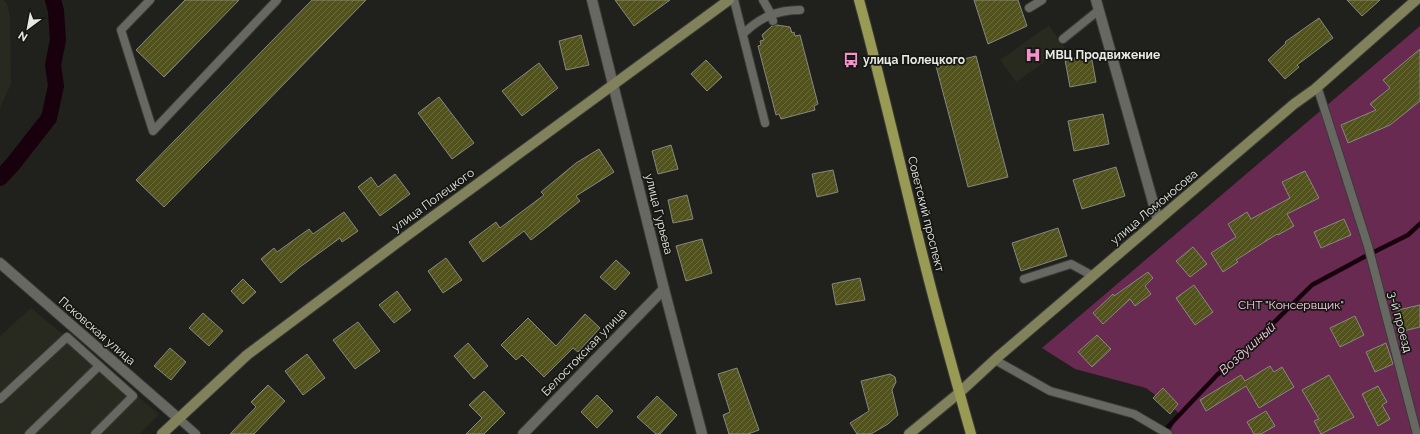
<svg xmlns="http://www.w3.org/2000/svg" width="1420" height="434" font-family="Raleway,sans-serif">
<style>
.built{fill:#28291f}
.green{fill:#692a51}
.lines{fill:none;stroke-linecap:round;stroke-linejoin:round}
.stream{stroke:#18000d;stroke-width:4.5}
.canal{stroke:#18000d;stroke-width:16}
.building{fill:url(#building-hatch);stroke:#878782}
.lane-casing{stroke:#3a3b37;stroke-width:10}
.street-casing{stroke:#3a3b37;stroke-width:12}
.secondary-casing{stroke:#3a3b37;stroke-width:12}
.primary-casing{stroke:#3a3b37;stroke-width:12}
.lane{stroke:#686863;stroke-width:8}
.street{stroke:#686863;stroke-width:10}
.secondary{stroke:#81815b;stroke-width:10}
.primary{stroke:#999a53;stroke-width:10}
.labels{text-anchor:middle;stroke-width:3.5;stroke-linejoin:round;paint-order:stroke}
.poi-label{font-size:12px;font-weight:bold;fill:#e8e9e6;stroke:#161713;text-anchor:start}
.street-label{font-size:12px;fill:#e8e9e6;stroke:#161713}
.park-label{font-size:12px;fill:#fecee8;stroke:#161713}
.water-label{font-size:13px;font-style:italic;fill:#f7c8e1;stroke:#161713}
</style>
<defs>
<pattern id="building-hatch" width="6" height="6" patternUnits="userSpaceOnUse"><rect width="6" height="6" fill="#52531c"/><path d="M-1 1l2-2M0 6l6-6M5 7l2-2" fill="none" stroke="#6b6c3d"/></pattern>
</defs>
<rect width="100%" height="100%" fill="#20201c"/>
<g class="built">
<polygon points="0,0 3,0 7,3 10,18 11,84 0,108"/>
<polygon points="1049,25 1065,48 1016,82 1000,60"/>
<polygon points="31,308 159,414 140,434 0,434 0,336"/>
</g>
<polygon class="green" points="1420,26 1420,434 1169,434 1179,413 1146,388 1075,369 1042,348"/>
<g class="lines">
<polyline class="stream" points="1165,434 1167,428 1217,375 1245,351 1312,285 1364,257 1408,235 1420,224"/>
<polyline class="canal" points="0,178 13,164 49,118 56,86 53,65 58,40 56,11 53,0"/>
</g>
<g class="building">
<polygon points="185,0 239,0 164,77 136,50"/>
<polygon points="312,0 366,0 164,207 136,180"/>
<polygon points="615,0 670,0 634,26"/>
<polygon points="974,0 1018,0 1027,26 988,44"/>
<polygon points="1347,0 1380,0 1362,16"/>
<polygon points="1319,18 1333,38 1297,65 1299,67 1285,79 1268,60 1286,43 1285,42"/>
<polygon points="777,25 790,27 792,33 794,32 795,36 800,35 818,104 814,106 815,110 781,119 779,114 776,115 758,46 761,45 760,41 764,40 762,35 772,26"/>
<polygon points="581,35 589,65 566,70 559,41"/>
<polygon points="1420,49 1420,101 1390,125 1348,143 1341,125 1376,110 1370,104 1390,88 1383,80"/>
<polygon points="1091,55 1096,82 1070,87 1065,60"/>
<polygon points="976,56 1008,177 968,187 936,66"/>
<polygon points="706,60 722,77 707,91 691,74"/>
<polygon points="539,63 558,88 522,116 502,91"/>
<polygon points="439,97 474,143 452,159 418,113"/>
<polygon points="1103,114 1109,144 1074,151 1068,121"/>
<polygon points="671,145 678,169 658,174 652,151"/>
<polygon points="599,149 614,172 576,196 580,201 531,240 524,231 483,262 469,242 496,222 500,228 544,195 541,192 576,163"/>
<polygon points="1116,167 1125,196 1082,209 1073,180"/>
<polygon points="833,170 838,192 817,197 812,174"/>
<polygon points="1305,171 1319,198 1287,214 1294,226 1278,235 1277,234 1236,260 1238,262 1223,272 1211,253 1236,237 1228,224 1247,212 1251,219 1290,198 1282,182"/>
<polygon points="395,174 410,194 380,216 358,187 371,177 378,187"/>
<polygon points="687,195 693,219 673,223 668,200"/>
<polygon points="344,212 358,231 342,242 340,238 300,267 281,283 261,259 274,248 277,252 309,229 313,234"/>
<polygon points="1344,219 1351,235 1321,248 1314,232"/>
<polygon points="1058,228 1067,256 1021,271 1012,243"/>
<polygon points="702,239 712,273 686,281 676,246"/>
<polygon points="1193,247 1207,264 1190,277 1176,261"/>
<polygon points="446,258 462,280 443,293 428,271"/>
<polygon points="616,260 630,273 615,290 600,277"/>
<polygon points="1148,272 1153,278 1145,286 1151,294 1135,306 1130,299 1103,324 1093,313 1113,294 1114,296"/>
<polygon points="860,278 865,300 836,305 832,284"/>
<polygon points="243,279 256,292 243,304 231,291"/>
<polygon points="1194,285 1213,312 1195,325 1176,298"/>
<polygon points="397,291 411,310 394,323 379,305"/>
<polygon points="1420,305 1420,327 1403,331 1398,310"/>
<polygon points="203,313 223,331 209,346 189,328"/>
<polygon points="585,314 600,328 578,352 573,348 544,377 522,355 516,360 501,345 528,318 556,346"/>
<polygon points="1355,316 1364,335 1340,347 1330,328"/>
<polygon points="358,322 380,351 355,369 333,340"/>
<polygon points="1097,335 1111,349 1092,367 1078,352"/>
<polygon points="468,343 488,366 474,379 454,356"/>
<polygon points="1386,343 1393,364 1375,372 1366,352"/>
<polygon points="170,348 186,362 171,380 154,366"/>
<polygon points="307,354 325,378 303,395 285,371"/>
<polygon points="1270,366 1274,372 1282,367 1294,387 1259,408 1246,386 1206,411 1200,400 1241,375 1245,381"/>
<polygon points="737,368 759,430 748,434 729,434 723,415 730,412 718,374"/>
<polygon points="890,374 895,377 896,382 892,390 898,415 888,424 871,434 857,434 850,423 869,411 861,381"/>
<polygon points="1329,375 1354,417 1321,434 1314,421 1319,419 1302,390"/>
<polygon points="268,385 285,401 254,434 230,434 256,407 251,402"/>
<polygon points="1378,386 1387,402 1382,405 1390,419 1378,426 1362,394"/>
<polygon points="1163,388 1178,404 1170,414 1153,398"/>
<polygon points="484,391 505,413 484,434 466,434 482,418 469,405"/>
<polygon points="597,395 613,411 597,428 581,412"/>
<polygon points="657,396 677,415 660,434 656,434 637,417"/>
<polygon points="1266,411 1275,426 1261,434 1254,434 1247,422"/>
</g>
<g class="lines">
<defs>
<g id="lane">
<polyline points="150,0 121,30 153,131 277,0"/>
<polyline points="734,0 765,123"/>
<polyline points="763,0 771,14 773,21"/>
<polyline points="1029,8 1042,0"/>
<path d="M743,34C759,18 776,10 800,10"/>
<polyline points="1063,39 1099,10"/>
<polyline points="1317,86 1368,246 1417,434"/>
<polyline points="1024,279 1071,264 1093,276"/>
<polyline points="995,360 1050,391 1134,414 1168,434"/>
<polyline points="0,399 67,337 133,396 95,434"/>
<polyline points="178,418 196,434"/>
<polyline points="29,434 99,366"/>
</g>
<g id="street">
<polyline points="592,0 664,289 702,434"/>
<polyline points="1096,0 1158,220"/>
<polyline points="0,263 178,418"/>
<polyline points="523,434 664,289"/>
</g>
<g id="secondary">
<polyline points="162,434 247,355 405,237 729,0"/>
<polyline points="909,434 959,393 999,356 1294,104 1315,89 1416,0"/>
</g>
<path id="primary" d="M859,0C882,84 901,169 922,253C937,313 954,374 971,434"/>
</defs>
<use href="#lane" class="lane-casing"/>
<use href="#street" class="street-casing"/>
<use href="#secondary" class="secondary-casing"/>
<use href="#primary" class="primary-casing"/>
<use href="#lane" class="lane"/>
<use href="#street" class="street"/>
<use href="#secondary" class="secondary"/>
<use href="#primary" class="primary"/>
</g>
<defs>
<symbol id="hospital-bare" viewBox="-9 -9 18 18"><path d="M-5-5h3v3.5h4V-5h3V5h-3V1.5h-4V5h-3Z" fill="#f890cc" stroke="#161713" stroke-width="2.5" paint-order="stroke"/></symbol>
<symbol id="bus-bare" viewBox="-9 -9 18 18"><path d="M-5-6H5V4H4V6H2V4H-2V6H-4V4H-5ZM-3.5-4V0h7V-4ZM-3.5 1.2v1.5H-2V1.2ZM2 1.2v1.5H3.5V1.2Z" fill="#f890cc" stroke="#161713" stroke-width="2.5" paint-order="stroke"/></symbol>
</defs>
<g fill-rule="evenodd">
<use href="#hospital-bare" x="1022" y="44" width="22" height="22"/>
<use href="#bus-bare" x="840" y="49" width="22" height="22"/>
</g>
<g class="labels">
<g class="poi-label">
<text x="1045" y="59">МВЦ Продвижение</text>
<text x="863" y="64">улица Полецкого</text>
</g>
<g class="street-label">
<text transform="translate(433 200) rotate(-36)" y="4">улица Полецкого</text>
<text transform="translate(1154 207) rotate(-40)" y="4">улица Ломоносова</text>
<text transform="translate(659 214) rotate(76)" y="4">улица Гурьева</text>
<text transform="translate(926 214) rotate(76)" y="4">Советский проспект</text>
<text transform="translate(1400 322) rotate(75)" y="4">3-й проезд</text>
<text transform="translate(97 331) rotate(41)" y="4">Псковская улица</text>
<text transform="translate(584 352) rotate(-46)" y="4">Белостокская улица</text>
</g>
<g class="park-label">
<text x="1291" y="309">СНТ "Консервщик"</text>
</g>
<g class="water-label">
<text transform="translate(1247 348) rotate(-42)" y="5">Воздушный</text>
</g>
</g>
<g transform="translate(28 28) rotate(212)" stroke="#161713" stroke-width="3" paint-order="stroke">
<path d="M0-3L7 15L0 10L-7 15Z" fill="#e8e9e6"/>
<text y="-6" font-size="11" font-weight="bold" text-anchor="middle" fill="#e8e9e6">N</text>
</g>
</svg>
